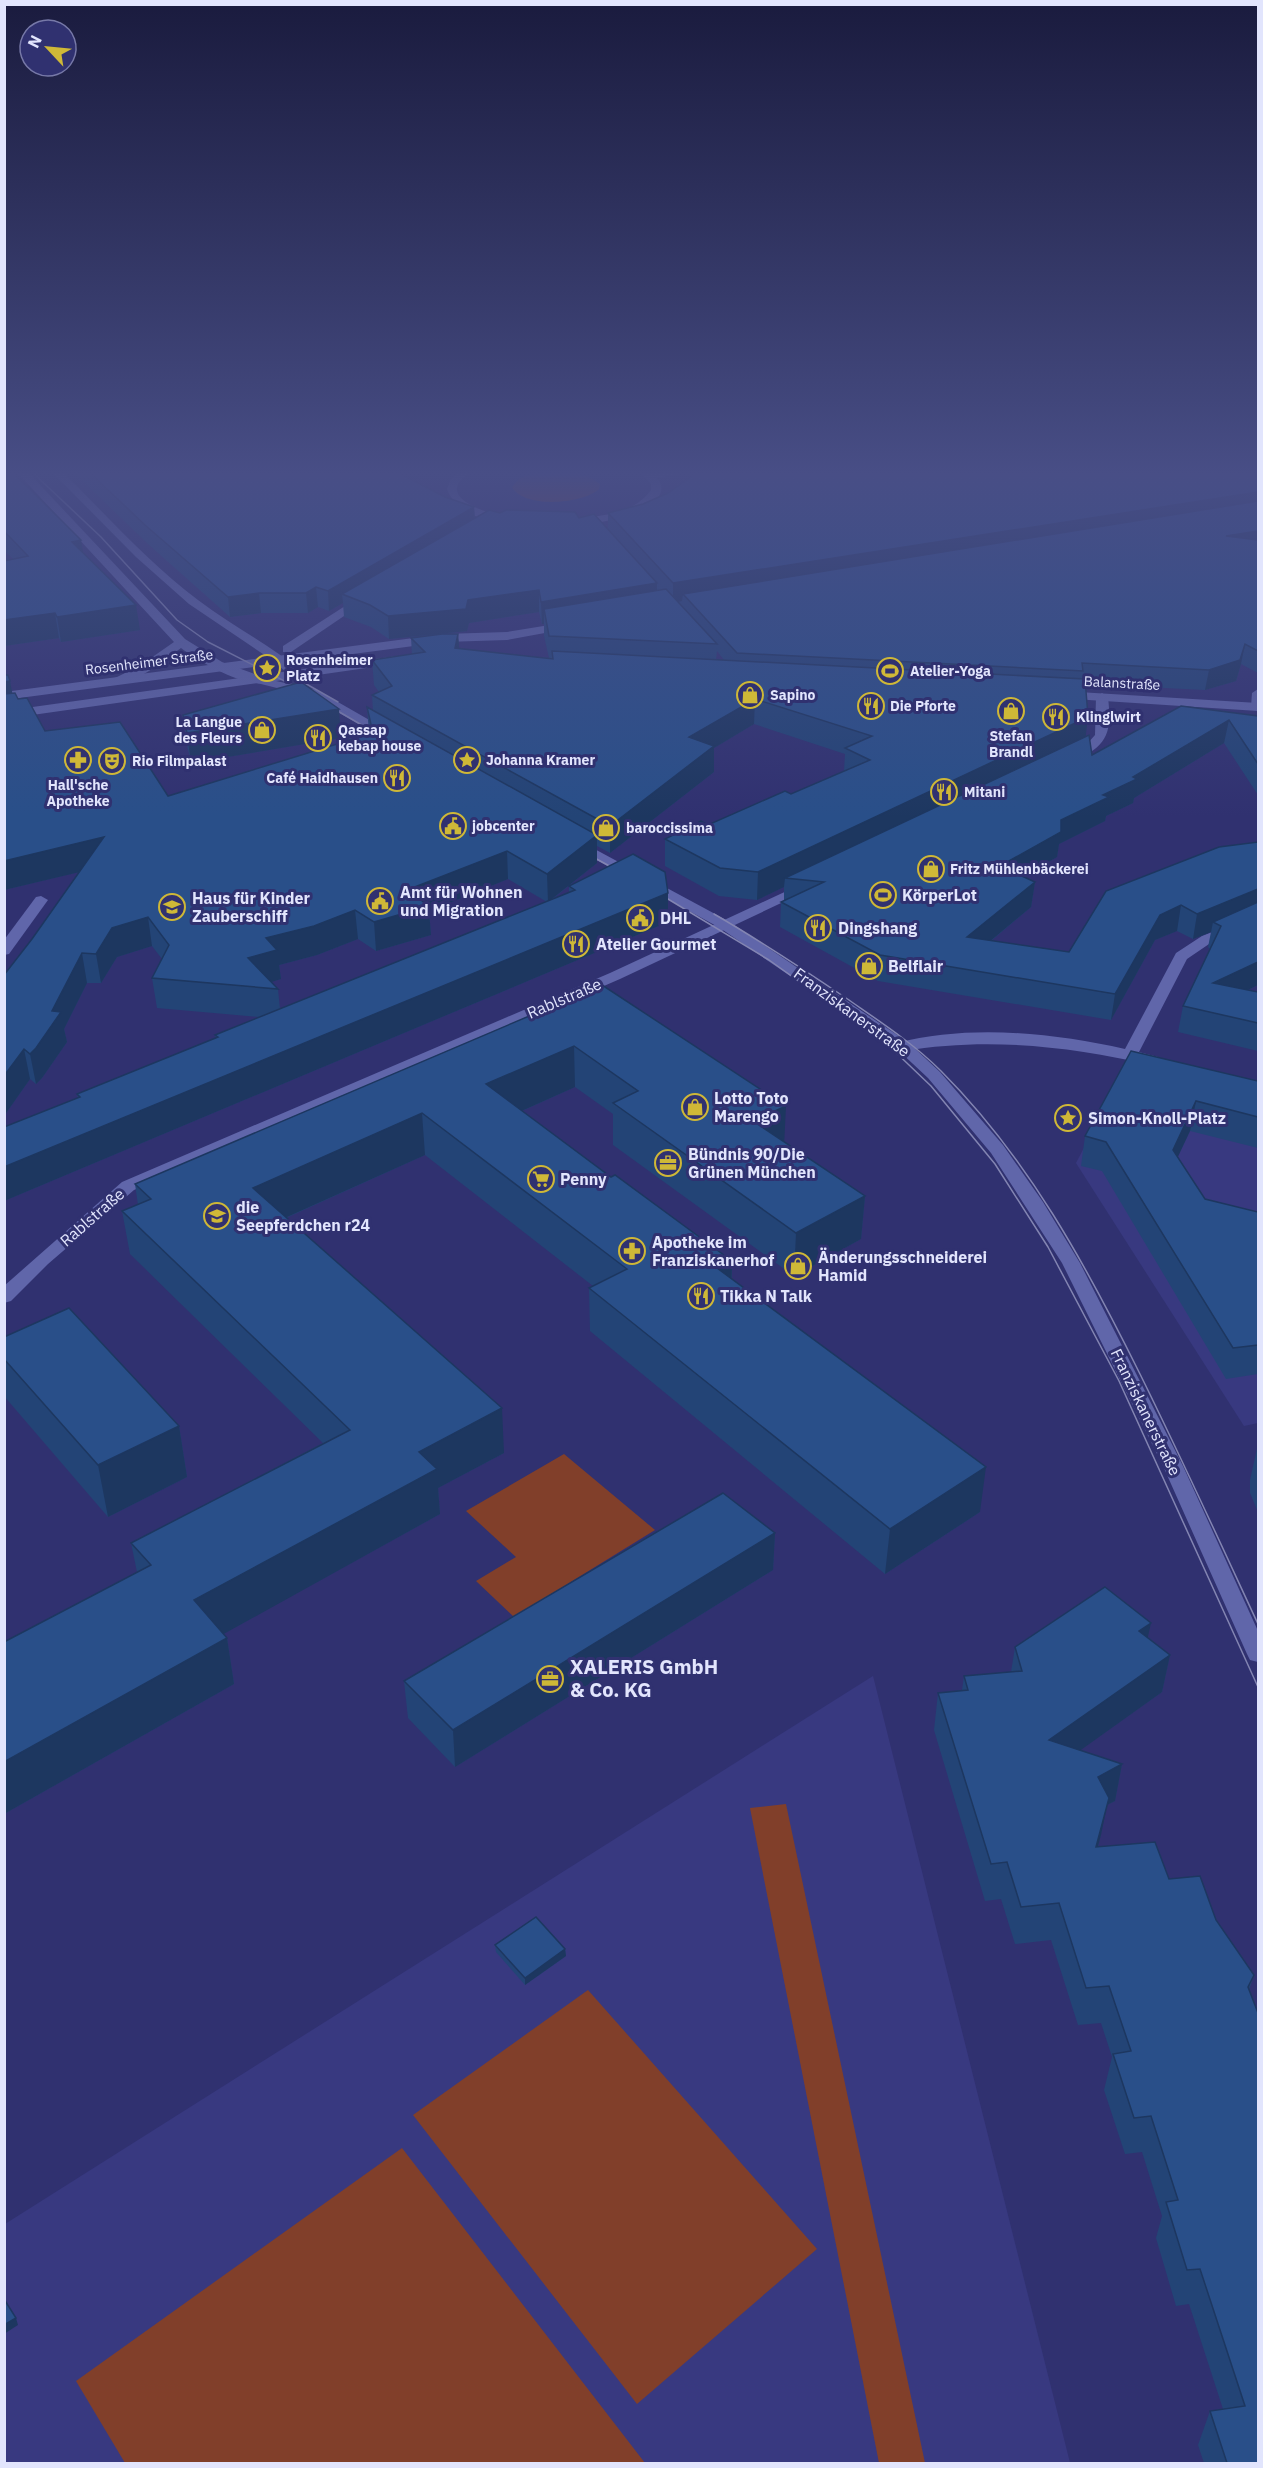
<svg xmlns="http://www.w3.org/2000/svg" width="1263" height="2468" font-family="'IBM Plex Sans',sans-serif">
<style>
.built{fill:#383980}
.green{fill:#813f2a}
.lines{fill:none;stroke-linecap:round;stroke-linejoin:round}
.street{fill:#6066aa;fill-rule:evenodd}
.secondary{fill:#6066aa;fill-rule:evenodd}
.tram{stroke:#8385b2;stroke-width:1.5}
.wall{fill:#234476;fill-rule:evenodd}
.shaded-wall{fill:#1d3760}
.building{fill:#294f89;stroke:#1d3760;stroke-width:1.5}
.labels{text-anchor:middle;stroke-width:6;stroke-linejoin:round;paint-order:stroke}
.far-poi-label{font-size:14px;font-weight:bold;fill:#e2e5fd;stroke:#303170;text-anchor:start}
.far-street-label{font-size:14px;fill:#e2e5fd;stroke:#303170}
.poi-label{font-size:16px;font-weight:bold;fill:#e2e5fd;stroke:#303170;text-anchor:start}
.street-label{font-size:16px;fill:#e2e5fd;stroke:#303170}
.near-poi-label{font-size:20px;font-weight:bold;fill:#e2e5fd;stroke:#303170;text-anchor:start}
</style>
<rect width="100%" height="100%" fill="#303170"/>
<g class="built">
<polygon points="1123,1074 1258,1107 1258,1423 1244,1426 1076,1163"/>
<polygon points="873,1676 1070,2463 5,2464 5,2224"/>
</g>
<g class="green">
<path d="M546,471L586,475L600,484L599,489C583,504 524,509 512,487L520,478Z"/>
<polygon points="564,1454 655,1530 514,1617 476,1581 516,1557 466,1511"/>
<polygon points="786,1804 925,2463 879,2463 750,1808"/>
<polygon points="588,1990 817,2249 637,2404 413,2115"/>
<polygon points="402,2148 645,2463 125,2463 76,2381"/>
</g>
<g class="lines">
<g class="street">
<path d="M16,471H27L185,639L222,662L263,677V683C243,687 197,660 181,648C167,658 132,687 115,684V678L141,665L174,642Z"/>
<path d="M51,471H62C106,515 149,563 198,600C232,626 271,645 303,673V679H295L269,658L189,604L136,557Z"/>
<path d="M459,471H470C467,475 462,478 459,482C446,503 496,515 509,518V522C487,525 454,510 447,489L450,481Z"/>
<path d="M640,471H695L657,478C683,509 588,528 570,525V521C599,514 631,517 651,490V484Z"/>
<polygon points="359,597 369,599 291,652 283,652 283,646"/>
<polygon points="1258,689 1258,710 1257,711 1251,707 1252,693"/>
<path d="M1102,693L1108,697C1111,725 1111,742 1084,756C1078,760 1074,763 1066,761V755L1087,744L1095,735L1096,697Z"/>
<polygon points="806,882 811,883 813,886 811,889 620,979 134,1190 48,1264 11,1301 4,1303 4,1286 122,1182 610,973"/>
<polygon points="41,896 48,900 9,954 4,955 4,940 36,897"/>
<path d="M1258,914V923L1212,942L1187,959L1139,1052L1158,1057L1160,1060L1158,1063L1152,1065C1068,1046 988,1037 903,1051L895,1046L897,1043C971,1024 1052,1033 1125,1049L1176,953L1202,936Z"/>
</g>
<g class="secondary">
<polygon points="568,622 572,624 572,628 507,640 444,642 4,700 4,692 444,634 507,632"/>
<polygon points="397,656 403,660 401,663 276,681 317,690 392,733 393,736 387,740 309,696 257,683 4,719 4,711"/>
<polygon points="1062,691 1258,703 1258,711 1058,698 1056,695"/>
<polygon points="576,839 730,922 909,1043 940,1072 1003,1145 1043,1202 1080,1263 1183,1466 1258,1631 1258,1662 1250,1660 1247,1654 1163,1466 1062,1263 991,1153 928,1078 897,1049 720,928 571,846 569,843"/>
</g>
<g class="tram">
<polyline points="31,471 101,537 177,620 208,642 306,692"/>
<polyline points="301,681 338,702"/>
<polyline points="324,703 384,738"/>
<polyline points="582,851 624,874"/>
<polyline points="653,890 769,960 887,1044 931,1086 995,1164 1048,1247 1119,1381 1258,1687"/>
<path d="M714,914C759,940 803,969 846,998C879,1021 913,1043 941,1071C1028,1158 1086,1265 1140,1374C1181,1457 1219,1540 1258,1624"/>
</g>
</g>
<g class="wall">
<polygon points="4,471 83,553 140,630 61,642 59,638 4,646 4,561 13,559 4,550"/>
<path d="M72,471H431L412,480L445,497L474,507L475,518L500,513L579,518L608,530V513L643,504L668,493L691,477L687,475V471H1258V673L1241,664L1236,681L1205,690L1085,684V737L1092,755L1181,706L1258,716V795L1224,743L1134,798L1133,803L1106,816L1105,821L1059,844L1057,857L1023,876L1035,882L1031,907L991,941L1069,952L1258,842V985L1248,990L1258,992V1051L1178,1032L1183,1006L1210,949L1208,947L1211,932L1193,939L1177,931L1155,940L1111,1020L878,981L780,927L781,902L784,901V887L757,900L719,896L665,866V839L708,825L791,794L844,771L845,754L754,724L714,748V772L610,853L597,846V863L550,901L569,893V886L668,893V922L4,1201V1127L78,1098L77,1094L216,1038L215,1035L260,1017L157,1008L152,978L162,959L152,946L117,957L101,983H87L64,1029L67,1042L42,1078L36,1084L30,1079L4,1116L32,939L79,872L4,890L10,681L12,693L45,731L168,796L369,734L367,707L373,711L372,695L379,692L374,685L372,660L412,654L411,638L441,634L389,639L371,627L344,617L343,603L329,611L318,607L308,613H261L230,617L148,544ZM539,612L542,624H544V636L549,658L459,649L458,634H442L467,631L469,623ZM717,651L724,660H716ZM508,879L547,902L280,1009L278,989L271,982L281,979L279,965L317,955L358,939L376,951L431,935L429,911Z"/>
<polygon points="183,715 341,738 191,763 187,745"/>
<polygon points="602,985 784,1142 865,1196 861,1239 794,1276 613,1145 613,1114 575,1087 522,1111 611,1177 732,1261 732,1279 980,1512 885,1574 590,1331 589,1288 593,1286 425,1155 286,1218 504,1453 438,1488 440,1514 223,1634 227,1638 234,1684 4,1814 4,1642 137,1572 131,1543 323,1443 130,1254 122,1211 138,1205 135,1184"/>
<polygon points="1258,1081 1258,1148 1190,1131 1177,1158 1205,1199 1258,1212 1258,1374 1226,1379 1102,1171 1081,1166 1085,1136"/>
<polygon points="4,1337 179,1426 187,1477 108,1517 4,1396"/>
<polygon points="1258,1444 1258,1512 1250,1493 1250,1480"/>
<polygon points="775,1533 773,1570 455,1767 408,1718 404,1681"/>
<polygon points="1148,1637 1170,1655 1162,1692 1080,1750 1122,1764 1115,1801 1107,1805 1098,1847 1169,1879 1216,1920 1254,1975 1249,1990 1258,2463 1204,2463 1198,2445 1210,2411 1223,2409 1189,2304 1176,2306 1156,2238 1162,2216 1142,2152 1125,2154 1104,2090 1112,2057 1101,2023 1078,2025 1051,1940 1015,1944 1001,1899 985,1901 934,1730 938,1693 962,1690 964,1676 1011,1672 1015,1647"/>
<polygon points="495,1945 565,1949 566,1956 525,1985 496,1952"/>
</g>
<g class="shaded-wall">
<polygon points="394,471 431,471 395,489"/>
<polygon points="1258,492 1258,509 683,594 682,601 673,603 673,583"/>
<polygon points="474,507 475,526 342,594 343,603 329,611 328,591"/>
<polygon points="1258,531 1258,549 1226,536"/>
<polygon points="81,540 85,564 72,542"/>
<polygon points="657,583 657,606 544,609 544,624 542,624 541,602"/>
<polygon points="316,587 318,607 308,613 306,593"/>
<polygon points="539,590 539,612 469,623 467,631 389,639 388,616 468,600"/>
<polygon points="259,593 261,613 230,617 228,597"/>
<polygon points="136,605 140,630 61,642 57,617"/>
<polygon points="55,613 59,638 4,646 4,620"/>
<polygon points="458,634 460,659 455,648"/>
<polygon points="1245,644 1241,664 1236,681 1205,690 1209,670"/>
<polygon points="4,675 10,681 15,707 4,709"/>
<polygon points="755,699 754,724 714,748 714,772 610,853 610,826 689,737"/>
<polygon points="339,709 341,738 191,763 187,733"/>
<polygon points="1088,716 1085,742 785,878 784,887 757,900 758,872"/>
<polygon points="1229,720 1224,743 1134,798 1133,803 1106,816 1105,821 1059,844 1057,857 997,891 1000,866 1061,820"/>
<polygon points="597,835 597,863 548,902 547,874"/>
<polygon points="104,837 109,865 4,890 4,861"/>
<polygon points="507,851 508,879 429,911 431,935 376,951 374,922 407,890"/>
<polygon points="1035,882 1031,907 964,963 967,937"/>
<polygon points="1258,889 1258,912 1213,922 1211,932 1193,939 1197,914"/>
<polygon points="668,893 668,922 4,1201 4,1167"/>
<polygon points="1181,905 1177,931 1155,940 1111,1020 1115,994 1160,915"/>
<polygon points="355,910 358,939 317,955 279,965 281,979 255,987 248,958 266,938"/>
<polygon points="148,917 152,946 117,957 101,983 96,954 112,928"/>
<polygon points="82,953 87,983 64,1029 67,1042 42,1078 36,1084 30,1054"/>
<polygon points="1258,962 1258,985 1208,1009 1213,983"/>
<polygon points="574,1046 575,1087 488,1126 486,1084"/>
<polygon points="24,1049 30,1079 4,1116 4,1076"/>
<polygon points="1196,1101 1190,1131 1167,1180 1173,1150"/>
<polygon points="786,1106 784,1147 753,1121"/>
<polygon points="422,1113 425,1155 258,1230 253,1188"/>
<polygon points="865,1196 861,1239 794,1276 796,1233"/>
<polygon points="732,1261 731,1304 717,1268"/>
<polygon points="502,1408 504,1453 438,1488 440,1514 202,1646 194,1600 419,1452"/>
<polygon points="179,1426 187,1477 108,1517 98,1465"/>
<polygon points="986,1467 980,1512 885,1574 890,1529"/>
<polygon points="775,1533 773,1570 455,1767 453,1730"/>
<polygon points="1151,1623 1143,1659 1139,1631"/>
<polygon points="227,1638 234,1684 4,1814 4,1762"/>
<polygon points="1170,1655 1162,1692 1043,1777 1049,1740"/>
<polygon points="1122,1764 1115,1801 1107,1805 1101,1835 1088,1884 1098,1777"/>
<polygon points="565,1949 566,1956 525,1985 525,1978"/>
<polygon points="16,2318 18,2325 4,2334 4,2325"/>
</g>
<g class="building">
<polygon points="4,471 11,471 30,489 81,540 72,542 136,605 57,617 55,613 4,620 4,561 28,556 4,531"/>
<polygon points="88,471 395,471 445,497 474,507 328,591 316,587 306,593 259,593 228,597 145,525"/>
<polygon points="699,471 1258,471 1258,492 673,583 608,513 643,504 668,493"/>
<polygon points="1258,501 1258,531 1226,536 1258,540 1258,651 1245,644 1240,660 1209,670 1082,663 1083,671 737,653 683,594"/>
<polygon points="489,510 500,513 506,510 575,512 579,518 594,514 657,583 541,602 539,590 468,600 466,609 388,616 370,605 342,594"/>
<polygon points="666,589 717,644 549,636 544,609"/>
<polygon points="442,634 458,634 455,648 553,659 552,651 1085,679 1088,716 1086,718 758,872 720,868 665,839 701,821 708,825 785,791 791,794 870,760 845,748 872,736 755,699 689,737 714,746 610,826 372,695 392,686 372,660 425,652 411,638"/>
<polygon points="4,675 8,675 10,681 4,682"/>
<polygon points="301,682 339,709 187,733 183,715"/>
<polygon points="15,693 18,699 27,698 45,731 120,722 168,796 373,733 367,707 597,835 547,874 507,851 407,890 429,906 374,922 355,910 314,926 266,938 277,950 248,958 278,989 152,978 169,945 148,917 112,928 96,954 82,953 52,1011 61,1012 36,1048 30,1054 24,1049 4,1076 4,975 32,939 104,837 4,861 4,694"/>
<polygon points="1181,706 1258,716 1258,764 1229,720 1133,777 1137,779 1103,795 1109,797 1061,820 1061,832 1000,866 1035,882 967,937 1069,952 1106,891 1219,847 1258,842 1258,889 1197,914 1181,905 1160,915 1115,994 880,955 781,902 824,882 785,878 1089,735 1092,755"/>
<polygon points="633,854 665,872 668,893 4,1167 4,1127 80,1097 77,1094 218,1037 215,1035 575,890 569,886"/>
<polygon points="1258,902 1258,962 1213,983 1258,992 1258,1023 1183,1006 1221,926 1213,922"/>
<polygon points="602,985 786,1106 753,1121 865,1196 796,1233 613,1103 638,1091 574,1046 486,1084 611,1177 615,1175 732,1261 717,1268 986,1467 890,1529 589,1288 627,1269 422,1113 253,1188 502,1408 419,1452 437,1469 194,1600 227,1638 4,1762 4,1642 151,1565 131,1543 350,1430 122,1211 151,1199 135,1184"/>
<polygon points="1131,1051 1258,1081 1258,1117 1196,1101 1173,1150 1205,1199 1258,1212 1258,1345 1233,1348 1106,1142 1085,1136"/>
<polygon points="69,1308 179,1426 98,1465 4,1359 4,1337"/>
<polygon points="723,1493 775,1533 453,1730 404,1681"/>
<polygon points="1105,1587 1151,1623 1139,1631 1170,1655 1049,1740 1122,1764 1098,1777 1109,1798 1096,1847 1155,1842 1169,1879 1200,1876 1216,1920 1254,1975 1248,1987 1258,2013 1258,2463 1227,2463 1210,2411 1245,2406 1200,2269 1187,2270 1166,2202 1178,2200 1151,2116 1134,2118 1113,2054 1131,2051 1109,1986 1086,1988 1059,1903 1021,1907 1007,1862 991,1864 938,1693 968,1690 964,1676 1022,1671 1015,1647"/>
<polygon points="536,1917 565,1949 525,1978 495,1945"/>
<polygon points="4,2299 16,2318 4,2325"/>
</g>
<linearGradient id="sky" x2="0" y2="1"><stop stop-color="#1a1b3e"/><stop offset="0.58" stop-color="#484e86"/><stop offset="1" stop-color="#484e86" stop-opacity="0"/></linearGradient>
<rect width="1263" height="817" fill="url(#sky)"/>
<defs>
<symbol id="sight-ring" viewBox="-11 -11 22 22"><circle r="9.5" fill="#303170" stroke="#cfb837" stroke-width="1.5"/><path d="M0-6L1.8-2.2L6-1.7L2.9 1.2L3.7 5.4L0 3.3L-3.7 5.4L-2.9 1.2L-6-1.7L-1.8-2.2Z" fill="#cfb837"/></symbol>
<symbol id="stadium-ring" viewBox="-11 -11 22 22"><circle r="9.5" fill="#303170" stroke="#cfb837" stroke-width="1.5"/><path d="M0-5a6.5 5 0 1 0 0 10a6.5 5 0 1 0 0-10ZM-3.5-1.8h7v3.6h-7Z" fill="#cfb837"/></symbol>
<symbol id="shop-ring" viewBox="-11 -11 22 22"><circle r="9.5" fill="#303170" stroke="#cfb837" stroke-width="1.5"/><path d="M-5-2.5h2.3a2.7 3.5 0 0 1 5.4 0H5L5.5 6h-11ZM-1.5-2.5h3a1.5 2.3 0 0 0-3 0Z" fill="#cfb837"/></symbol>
<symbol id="restaurant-ring" viewBox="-11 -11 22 22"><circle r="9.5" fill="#303170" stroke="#cfb837" stroke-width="1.5"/><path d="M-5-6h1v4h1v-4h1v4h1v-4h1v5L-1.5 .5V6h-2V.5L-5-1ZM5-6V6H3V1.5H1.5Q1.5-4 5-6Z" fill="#cfb837"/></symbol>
<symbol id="pharmacy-ring" viewBox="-11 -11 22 22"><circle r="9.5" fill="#303170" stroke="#cfb837" stroke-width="1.5"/><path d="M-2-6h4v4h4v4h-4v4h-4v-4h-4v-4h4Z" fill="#cfb837"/></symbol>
<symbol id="theatre-ring" viewBox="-11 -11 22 22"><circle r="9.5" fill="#303170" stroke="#cfb837" stroke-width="1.5"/><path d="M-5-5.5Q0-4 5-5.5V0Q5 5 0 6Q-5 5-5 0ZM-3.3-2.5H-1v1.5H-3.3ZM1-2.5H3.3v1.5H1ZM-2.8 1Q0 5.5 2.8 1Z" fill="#cfb837"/></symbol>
<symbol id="civic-ring" viewBox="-11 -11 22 22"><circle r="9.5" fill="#303170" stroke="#cfb837" stroke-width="1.5"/><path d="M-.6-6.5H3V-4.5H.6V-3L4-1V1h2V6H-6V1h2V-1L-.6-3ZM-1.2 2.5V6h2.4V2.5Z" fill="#cfb837"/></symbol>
<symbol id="school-ring" viewBox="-11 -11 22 22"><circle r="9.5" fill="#303170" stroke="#cfb837" stroke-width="1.5"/><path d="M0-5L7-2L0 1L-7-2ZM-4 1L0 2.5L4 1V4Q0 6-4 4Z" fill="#cfb837"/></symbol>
<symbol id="office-ring" viewBox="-11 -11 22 22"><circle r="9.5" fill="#303170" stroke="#cfb837" stroke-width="1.5"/><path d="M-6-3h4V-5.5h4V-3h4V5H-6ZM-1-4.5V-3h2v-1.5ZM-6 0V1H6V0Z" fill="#cfb837"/></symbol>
<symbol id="supermarket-ring" viewBox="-11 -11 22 22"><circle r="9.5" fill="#303170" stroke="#cfb837" stroke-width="1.5"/><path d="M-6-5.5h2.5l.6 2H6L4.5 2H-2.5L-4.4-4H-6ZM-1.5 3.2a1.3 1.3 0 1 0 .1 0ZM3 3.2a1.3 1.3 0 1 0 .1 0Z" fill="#cfb837"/></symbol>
</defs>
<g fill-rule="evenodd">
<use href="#sight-ring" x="252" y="653" width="30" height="30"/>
<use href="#stadium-ring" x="875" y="656" width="30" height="30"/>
<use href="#shop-ring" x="735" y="680" width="30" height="30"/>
<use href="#restaurant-ring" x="856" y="691" width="30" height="30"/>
<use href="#shop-ring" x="996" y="696" width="30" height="30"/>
<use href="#restaurant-ring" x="1041" y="702" width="30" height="30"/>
<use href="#shop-ring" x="247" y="715" width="30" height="30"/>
<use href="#restaurant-ring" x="303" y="723" width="30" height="30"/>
<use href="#pharmacy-ring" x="63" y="745" width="30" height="30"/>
<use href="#sight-ring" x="452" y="745" width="30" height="30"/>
<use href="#theatre-ring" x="97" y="746" width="30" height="30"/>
<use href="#restaurant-ring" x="382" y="763" width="30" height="30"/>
<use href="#restaurant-ring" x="929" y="777" width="30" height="30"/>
<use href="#civic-ring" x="438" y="811" width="30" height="30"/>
<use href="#shop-ring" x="591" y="813" width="30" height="30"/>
<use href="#shop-ring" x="916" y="854" width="30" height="30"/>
<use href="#stadium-ring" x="868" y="880" width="30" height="30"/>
<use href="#civic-ring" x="365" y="886" width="30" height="30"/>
<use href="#school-ring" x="157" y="892" width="30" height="30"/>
<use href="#civic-ring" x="625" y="903" width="30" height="30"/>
<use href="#restaurant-ring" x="803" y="913" width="30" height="30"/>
<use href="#restaurant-ring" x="561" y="929" width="30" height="30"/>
<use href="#shop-ring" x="854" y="951" width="30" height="30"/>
<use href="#shop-ring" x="680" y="1092" width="30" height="30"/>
<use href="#sight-ring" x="1053" y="1103" width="30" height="30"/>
<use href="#office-ring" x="653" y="1148" width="30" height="30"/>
<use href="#supermarket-ring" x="526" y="1164" width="30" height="30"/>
<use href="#school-ring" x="202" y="1201" width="30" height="30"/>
<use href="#pharmacy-ring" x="617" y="1236" width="30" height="30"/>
<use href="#shop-ring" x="783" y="1251" width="30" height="30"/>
<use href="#restaurant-ring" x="686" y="1281" width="30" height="30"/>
<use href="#office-ring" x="535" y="1664" width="30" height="30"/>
</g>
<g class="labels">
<g class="far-poi-label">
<text x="286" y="665">Rosenheimer<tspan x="286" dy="16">Platz</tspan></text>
<text x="910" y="676">Atelier-Yoga</text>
<text x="770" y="700">Sapino</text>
<text x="890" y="711">Die Pforte</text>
<text x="1076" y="722">Klinglwirt</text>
<text x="242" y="727" text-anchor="end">La Langue<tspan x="242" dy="16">des Fleurs</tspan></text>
<text x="338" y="735">Qassap<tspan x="338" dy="16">kebap house</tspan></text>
<text x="1011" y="741" text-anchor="middle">Stefan<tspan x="1011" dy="16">Brandl</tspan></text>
<text x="486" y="765">Johanna Kramer</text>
<text x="132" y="766">Rio Filmpalast</text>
<text x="378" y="783" text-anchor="end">Café Haidhausen</text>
<text x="78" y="790" text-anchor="middle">Hall'sche<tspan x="78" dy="16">Apotheke</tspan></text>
<text x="964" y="797">Mitani</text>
<text x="472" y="831">jobcenter</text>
<text x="626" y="833">baroccissima</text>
<text x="950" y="874">Fritz Mühlenbäckerei</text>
</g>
<g class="far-street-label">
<text transform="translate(149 662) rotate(-7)" y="5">Rosenheimer Straße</text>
<text transform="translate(1122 683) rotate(3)" y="5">Balanstraße</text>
</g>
<g class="poi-label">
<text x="400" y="898">Amt für Wohnen<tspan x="400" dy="18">und Migration</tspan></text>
<text x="902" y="901">KörperLot</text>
<text x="192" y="904">Haus für Kinder<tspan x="192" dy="18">Zauberschiff</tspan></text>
<text x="660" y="924">DHL</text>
<text x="838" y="934">Dingshang</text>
<text x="596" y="950">Atelier Gourmet</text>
<text x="888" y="972">Belflair</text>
<text x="714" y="1104">Lotto Toto<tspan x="714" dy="18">Marengo</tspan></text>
<text x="1088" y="1124">Simon-Knoll-Platz</text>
<text x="688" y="1160">Bündnis 90/Die<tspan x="688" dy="18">Grünen München</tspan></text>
<text x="560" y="1185">Penny</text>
<text x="236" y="1213">die<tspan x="236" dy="18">Seepferdchen r24</tspan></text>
<text x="652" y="1248">Apotheke im<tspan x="652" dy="18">Franziskanerhof</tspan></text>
<text x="818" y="1263">Änderungsschneiderei<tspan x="818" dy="18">Hamid</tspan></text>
<text x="720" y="1302">Tikka N Talk</text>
</g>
<g class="street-label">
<text transform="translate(564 998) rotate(-23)" y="6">Rablstraße</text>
<text transform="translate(852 1012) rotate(36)" y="6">Franziskanerstraße</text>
<text transform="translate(92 1217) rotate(-41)" y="6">Rablstraße</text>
<text transform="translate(1146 1412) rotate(64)" y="6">Franziskanerstraße</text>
</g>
<g class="near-poi-label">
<text x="570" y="1674">XALERIS GmbH<tspan x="570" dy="23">&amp; Co. KG</tspan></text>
</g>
</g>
<rect width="1263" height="2468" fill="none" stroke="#e2e5fd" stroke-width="12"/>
<g transform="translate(48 48) rotate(296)"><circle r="28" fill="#303170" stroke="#7779a8" stroke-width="1.5"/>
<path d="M0-4.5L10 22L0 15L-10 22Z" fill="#cfb837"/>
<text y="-9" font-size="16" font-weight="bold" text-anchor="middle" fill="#e2e5fd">N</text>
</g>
</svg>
